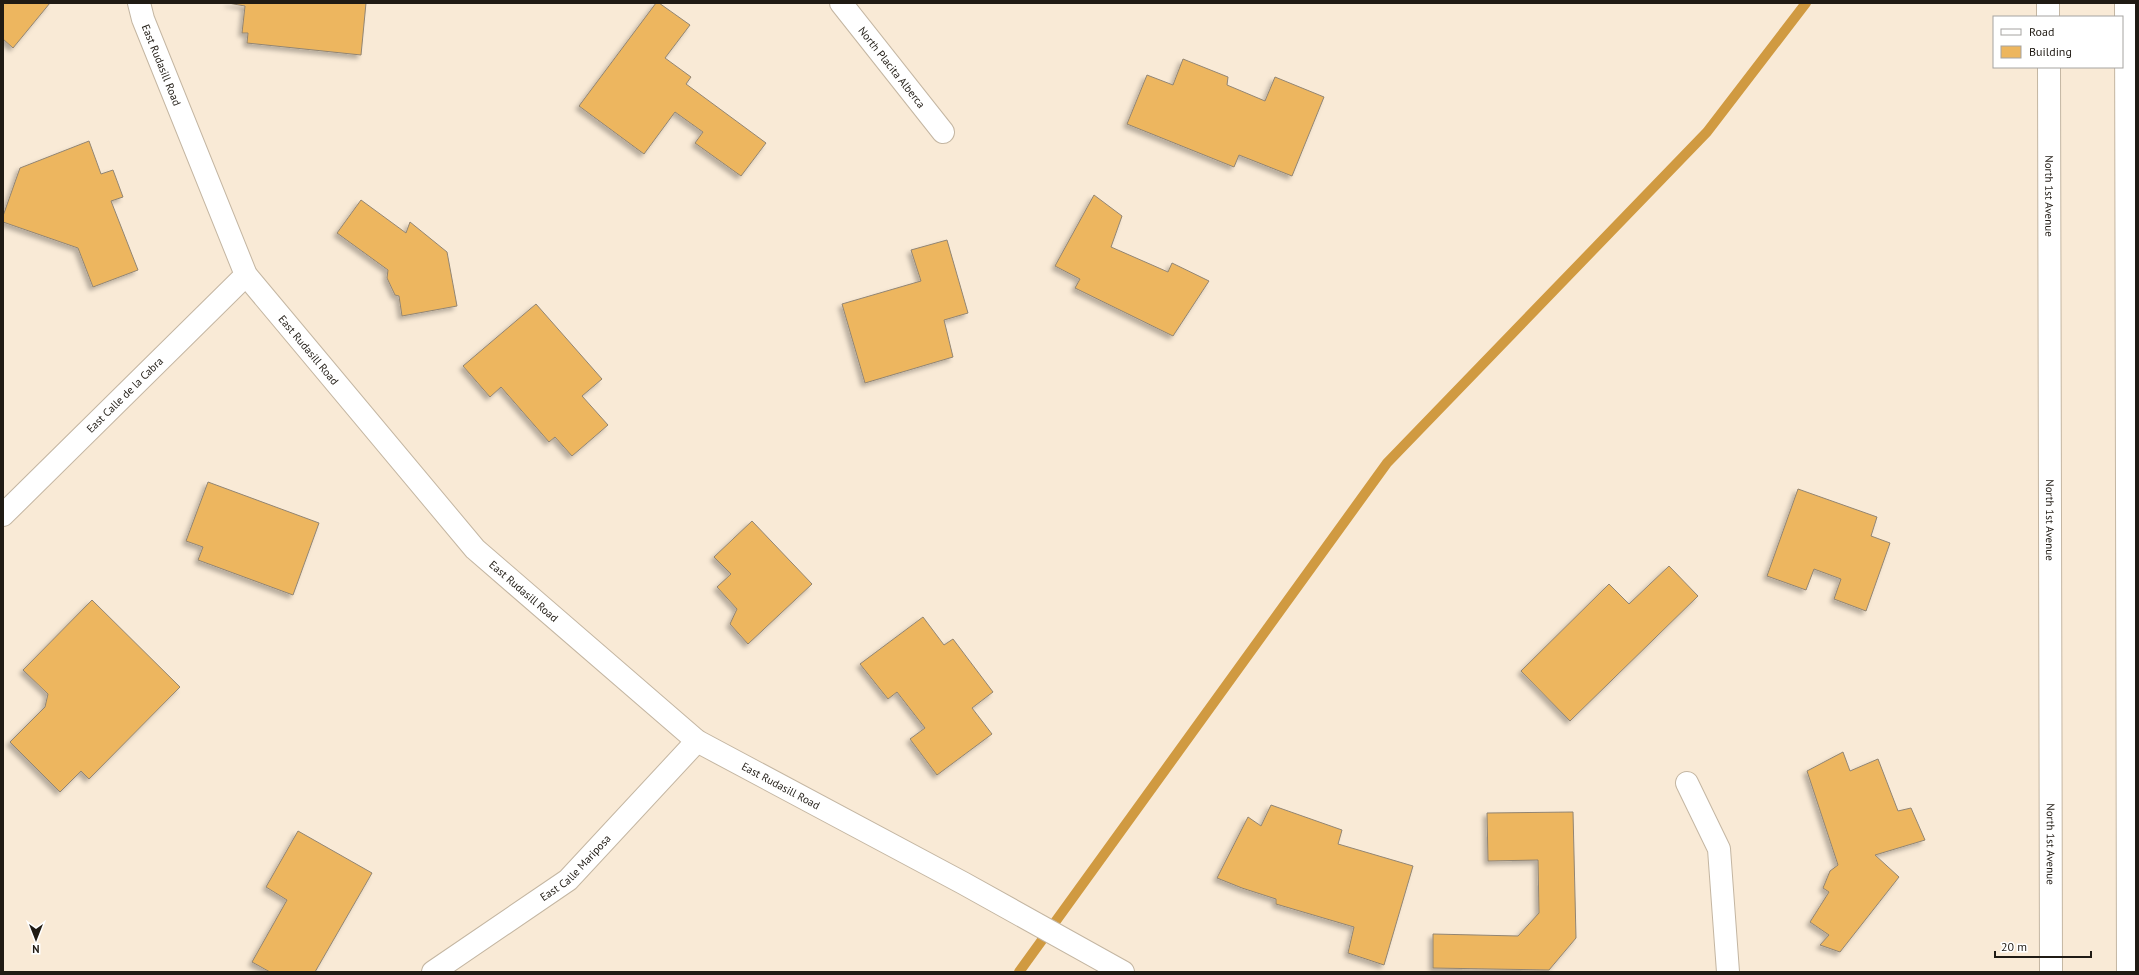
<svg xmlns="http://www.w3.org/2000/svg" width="2139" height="975" font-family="'PT Sans',sans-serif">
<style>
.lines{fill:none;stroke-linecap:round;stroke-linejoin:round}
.stream{stroke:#d09a41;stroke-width:10}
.building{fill:#edb65e;stroke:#928573;filter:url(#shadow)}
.minor-casing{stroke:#c4b6a2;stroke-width:24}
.major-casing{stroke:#c4b6a2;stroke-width:24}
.minor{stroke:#fff;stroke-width:22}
.major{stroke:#fff;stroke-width:22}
.labels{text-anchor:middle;stroke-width:3;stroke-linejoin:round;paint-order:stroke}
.street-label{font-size:11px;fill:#201b14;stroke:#fff}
</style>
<defs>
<filter id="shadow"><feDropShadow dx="-3.5" dy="3.5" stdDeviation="2" flood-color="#0004"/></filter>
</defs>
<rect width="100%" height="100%" fill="#f9ead6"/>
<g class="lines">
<polyline class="stream" points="1019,972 1387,463 1707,132 1806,3"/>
</g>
<g class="building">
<polygon points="3,3 50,3 13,48 3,39"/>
<polygon points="228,3 366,3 361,55 247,43 248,33 242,33 245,6"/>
<polygon points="656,3 659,3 690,25 665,58 691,77 686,84 766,143 741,176 695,143 703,132 675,112 644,154 579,106"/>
<polygon points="1183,59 1228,77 1227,85 1265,101 1275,77 1324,97 1292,176 1239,155 1234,167 1127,124 1147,75 1173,85"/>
<polygon points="89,141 101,174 113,170 123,197 111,201 138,270 93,287 78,248 3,222 3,216 20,168"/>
<polygon points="1094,195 1122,216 1111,247 1168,272 1172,263 1209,281 1173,336 1075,288 1080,279 1055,266"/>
<polygon points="361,200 406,233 410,222 447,252 457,306 402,316 399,296 395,295 387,278 388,270 337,233"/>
<polygon points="947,240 968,313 944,320 953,357 865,383 842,304 921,281 911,250"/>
<polygon points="536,304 602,379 582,396 608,425 572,456 555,437 549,442 501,387 490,397 463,366"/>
<polygon points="208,482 319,523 293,595 198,560 203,547 186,541"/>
<polygon points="1798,489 1877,517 1871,536 1890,543 1866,611 1834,599 1841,579 1814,569 1806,590 1767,576"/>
<polygon points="752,521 812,584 748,644 730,624 737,609 717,587 731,574 714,557"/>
<polygon points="1669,566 1698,596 1570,721 1521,671 1609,584 1629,604"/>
<polygon points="92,600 180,687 89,779 81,771 60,792 10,742 45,707 48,694 23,670"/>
<polygon points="923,617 944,645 953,639 993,692 972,708 992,734 937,775 910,739 925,728 897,692 888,699 860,664"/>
<polygon points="1843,752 1850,771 1878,759 1898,811 1911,808 1925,840 1875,855 1899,877 1840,952 1820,945 1829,935 1810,922 1829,892 1823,888 1830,871 1838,865 1807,771"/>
<polygon points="1271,805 1342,830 1338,844 1413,866 1384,965 1348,953 1354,927 1276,904 1276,899 1242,888 1217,878 1248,817 1261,826"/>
<polygon points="1573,812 1576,938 1549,970 1433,968 1433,934 1518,936 1539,913 1538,860 1488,861 1487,813"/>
<polygon points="298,831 372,873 315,972 270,972 252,962 287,900 266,887"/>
</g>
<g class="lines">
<defs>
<g id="minor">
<path id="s1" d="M139,3L143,19L246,275L475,549L697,741L963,883L1123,972"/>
<path id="s2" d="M841,3L943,132"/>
<path id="s3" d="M3,515L246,275"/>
<polyline points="1687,783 1719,849 1728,972"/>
<path id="s4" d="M433,972L568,880L697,741"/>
</g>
<g id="major">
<polyline points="2048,3 2048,17"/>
<polyline points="2126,3 2128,972"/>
<path id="s5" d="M2049,67L2051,972"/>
</g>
</defs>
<use href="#minor" class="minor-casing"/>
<use href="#major" class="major-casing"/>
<use href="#minor" class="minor"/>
<use href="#major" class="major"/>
</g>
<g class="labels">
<g class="street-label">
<text dy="4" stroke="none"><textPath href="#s1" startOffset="66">East Rudasill Road</textPath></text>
<text dy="4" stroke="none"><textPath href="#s2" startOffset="82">North Placita Alberca</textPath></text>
<text dy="4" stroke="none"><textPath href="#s5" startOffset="129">North 1st Avenue</textPath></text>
<text dy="4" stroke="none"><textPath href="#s1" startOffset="390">East Rudasill Road</textPath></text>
<text dy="4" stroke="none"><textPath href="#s3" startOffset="171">East Calle de la Cabra</textPath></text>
<text dy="4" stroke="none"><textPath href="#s5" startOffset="453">North 1st Avenue</textPath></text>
<text dy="4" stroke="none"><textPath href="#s1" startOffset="714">East Rudasill Road</textPath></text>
<text dy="4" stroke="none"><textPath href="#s1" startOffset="1038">East Rudasill Road</textPath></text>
<text dy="4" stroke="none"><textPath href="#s5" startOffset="777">North 1st Avenue</textPath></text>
<text dy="4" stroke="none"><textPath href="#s4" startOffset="177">East Calle Mariposa</textPath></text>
</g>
</g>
<rect width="2139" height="975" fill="none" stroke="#201b14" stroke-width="8"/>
<rect x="1993" y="16" width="130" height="52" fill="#ffffff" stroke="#a6a4a1"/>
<rect x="2001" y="29" width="20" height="6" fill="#ffffff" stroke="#a6a4a1"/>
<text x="2029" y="36" font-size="12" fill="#201b14">Road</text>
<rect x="2001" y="46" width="20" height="12" fill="#edb65e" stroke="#a6a4a1"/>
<text x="2029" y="56" font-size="12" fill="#201b14">Building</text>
<g transform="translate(36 939) rotate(180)" stroke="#ffffff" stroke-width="3" paint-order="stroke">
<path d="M0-3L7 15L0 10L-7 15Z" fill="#201b14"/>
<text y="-6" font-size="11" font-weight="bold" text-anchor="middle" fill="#201b14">N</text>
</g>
<path d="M1995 951v6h96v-6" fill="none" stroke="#201b14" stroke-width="2"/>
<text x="2001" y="951" font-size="12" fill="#201b14" stroke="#ffffff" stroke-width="3" paint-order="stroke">20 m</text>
</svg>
